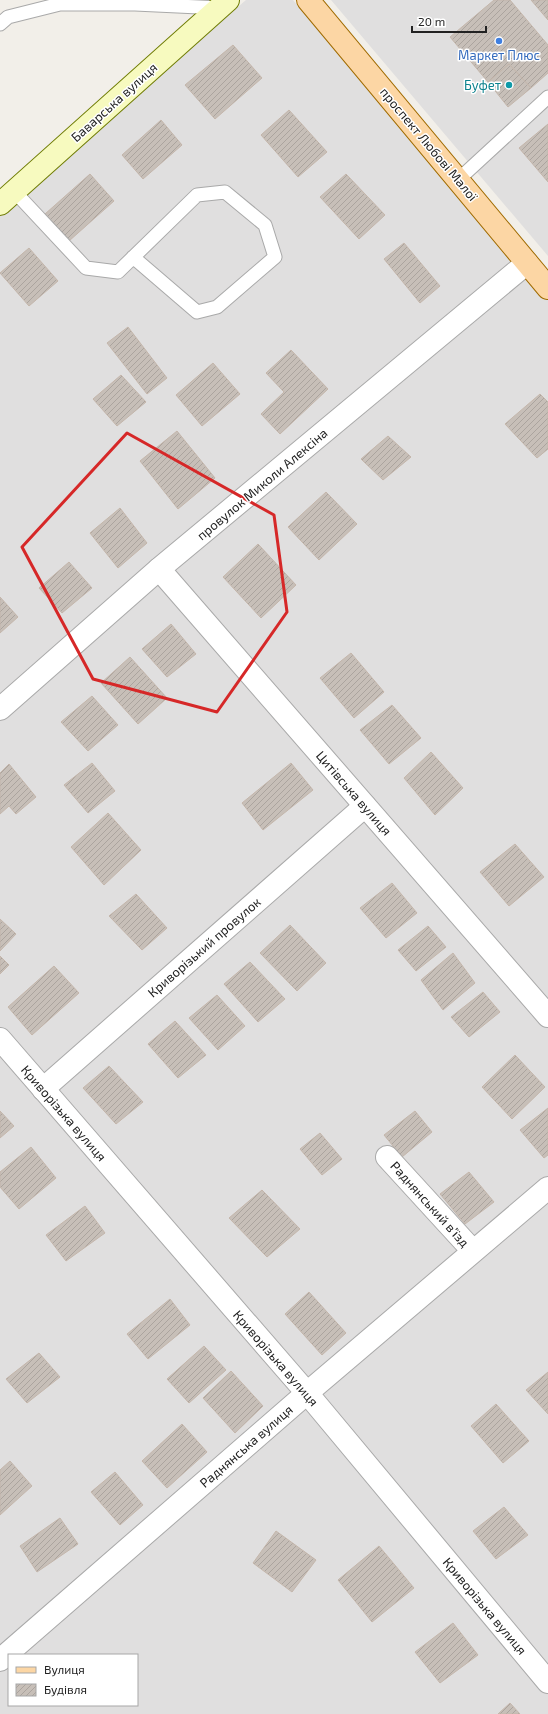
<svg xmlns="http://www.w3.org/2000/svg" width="548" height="1714" font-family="'Exo 2',sans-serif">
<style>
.residential{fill:#e0dfdf;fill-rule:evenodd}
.building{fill:url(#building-hatch);stroke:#c4b6ab}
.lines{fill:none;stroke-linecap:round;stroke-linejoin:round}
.lane-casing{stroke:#a9a9a9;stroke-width:15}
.street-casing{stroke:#a9a9a9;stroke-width:24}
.secondary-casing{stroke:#707d05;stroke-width:24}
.primary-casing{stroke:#a06b00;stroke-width:24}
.lane{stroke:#fff;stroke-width:13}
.street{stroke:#fff;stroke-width:22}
.secondary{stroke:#f7fabf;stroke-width:22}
.primary{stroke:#fcd6a4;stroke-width:22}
.marked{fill:none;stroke:#d62828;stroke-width:3;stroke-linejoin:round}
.shop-dot{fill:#3f7fe0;stroke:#fff;stroke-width:1.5}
.culture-dot{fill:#0f9aa8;stroke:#fff;stroke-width:1.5}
.labels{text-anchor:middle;stroke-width:3;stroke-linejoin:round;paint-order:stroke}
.shop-label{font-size:13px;fill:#366cbe;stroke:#fff}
.culture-label{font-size:13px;fill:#0d838f;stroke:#fff;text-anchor:end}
.street-label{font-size:13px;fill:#222;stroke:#fff}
</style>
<defs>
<pattern id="building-hatch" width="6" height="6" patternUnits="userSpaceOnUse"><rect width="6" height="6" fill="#c7bfb8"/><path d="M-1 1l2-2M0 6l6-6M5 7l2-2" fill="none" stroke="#aba49e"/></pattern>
</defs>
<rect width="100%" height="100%" fill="#f2efe9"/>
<g class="residential">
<path d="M246,0H293L548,300V1714H0V210ZM9,1655H137V1705H9Z"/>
<polygon points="331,0 548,0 548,256"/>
</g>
<g class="building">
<polygon points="494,0 510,0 548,45 548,73 531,88 509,64 488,82 450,37"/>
<polygon points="531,0 548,0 548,20"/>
<polygon points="233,45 262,78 215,119 185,85"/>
<polygon points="509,64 531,88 508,107 488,82"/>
<polygon points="289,110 327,152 298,177 261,135"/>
<polygon points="161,120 182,145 143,179 122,155"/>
<polygon points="548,124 548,182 519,148"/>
<polygon points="90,174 114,201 69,241 45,214"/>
<polygon points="346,174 385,215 359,239 320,197"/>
<polygon points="404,243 440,286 420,303 384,259"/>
<polygon points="29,248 58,281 29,306 0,273"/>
<polygon points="128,327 167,378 147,394 107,343"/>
<polygon points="291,350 328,389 280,434 261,414 284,392 266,373"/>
<polygon points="213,363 240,394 202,426 176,395"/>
<polygon points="121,375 146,402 117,426 93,399"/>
<polygon points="540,394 548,402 548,449 537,458 505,424"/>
<polygon points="177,431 215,478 178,509 140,461"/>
<polygon points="388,436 411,457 383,480 361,459"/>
<polygon points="326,492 357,524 319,560 288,527"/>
<polygon points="120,508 147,543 118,568 90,533"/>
<polygon points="258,544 296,585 261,618 223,577"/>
<polygon points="69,562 92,588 62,613 39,588"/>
<polygon points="0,597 18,617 0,633"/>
<polygon points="171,624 196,654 167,677 142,649"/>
<polygon points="351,653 384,692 354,718 320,678"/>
<polygon points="130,657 167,698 138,724 101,683"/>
<polygon points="92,696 118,725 88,751 61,722"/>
<polygon points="392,705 421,738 389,764 360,730"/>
<polygon points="431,752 463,788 435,815 404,778"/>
<polygon points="92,763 115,791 88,813 64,785"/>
<polygon points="291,763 313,790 263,830 242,803"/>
<polygon points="9,764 36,797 16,814 9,806 0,814 0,773"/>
<polygon points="108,813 141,850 104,885 71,847"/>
<polygon points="515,844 544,877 509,906 480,872"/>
<polygon points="392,883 417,913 386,938 360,908"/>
<polygon points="136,894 167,928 142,950 109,916"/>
<polygon points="0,919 16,934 0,951"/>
<polygon points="290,925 326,963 297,991 260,953"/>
<polygon points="428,926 446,947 416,971 398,950"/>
<polygon points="453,953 475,983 443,1010 421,980"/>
<polygon points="0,956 9,965 0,974"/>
<polygon points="250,962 285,999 258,1022 224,984"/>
<polygon points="54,966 79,993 32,1035 8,1007"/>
<polygon points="483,992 500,1012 469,1037 451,1017"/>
<polygon points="217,995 245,1026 218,1050 189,1018"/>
<polygon points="175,1021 206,1055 178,1078 148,1044"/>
<polygon points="515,1055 545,1087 512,1119 482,1087"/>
<polygon points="109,1066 143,1102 116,1124 83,1088"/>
<polygon points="548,1108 548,1155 544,1158 520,1130"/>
<polygon points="0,1111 14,1126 0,1138"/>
<polygon points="415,1111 432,1132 402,1157 384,1135"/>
<polygon points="320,1133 342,1159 322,1175 300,1149"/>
<polygon points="31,1147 56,1178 19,1209 0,1187 0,1172"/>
<polygon points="469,1172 494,1202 465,1224 440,1194"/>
<polygon points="262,1190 300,1229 267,1257 229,1218"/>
<polygon points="85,1206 105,1233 66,1261 46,1235"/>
<polygon points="309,1292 346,1333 322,1355 285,1314"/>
<polygon points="170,1299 190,1325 148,1359 127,1334"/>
<polygon points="204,1346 226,1370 189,1403 167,1379"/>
<polygon points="39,1353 60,1377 27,1403 6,1379"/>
<polygon points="231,1371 263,1406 235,1433 203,1398"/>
<polygon points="548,1372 548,1414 526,1390"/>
<polygon points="496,1404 529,1441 503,1463 471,1426"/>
<polygon points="182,1424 207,1452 167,1488 142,1461"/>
<polygon points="10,1461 32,1486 0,1515 0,1470"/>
<polygon points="115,1472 143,1505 120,1525 91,1492"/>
<polygon points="504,1507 528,1535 496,1559 473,1531"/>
<polygon points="60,1518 78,1544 37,1572 20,1546"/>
<polygon points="276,1531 316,1560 292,1592 253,1563"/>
<polygon points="379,1546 414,1588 372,1622 338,1580"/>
<polygon points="453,1623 478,1655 440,1683 415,1652"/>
<polygon points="510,1703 520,1714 498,1714"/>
</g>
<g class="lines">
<defs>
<g id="lane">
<polyline points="0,24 8,17 60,4 135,4 220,8"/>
<polyline points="459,179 548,97"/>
<polyline points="14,191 86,268 118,272 197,195 225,192 265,225 275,257 217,307 197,312 133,257"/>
</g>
<g id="street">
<polyline points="159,569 548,1016"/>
<polyline points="0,709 159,569 527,263"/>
<polyline points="0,1039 307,1393 548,1682"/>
<polyline points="43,1089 365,806"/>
<polyline points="387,1157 473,1251"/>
<polyline points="0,1660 307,1393 548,1188"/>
</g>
<polyline id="secondary" points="0,204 228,0"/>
<polyline id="primary" points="308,0 548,288"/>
</defs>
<use href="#lane" class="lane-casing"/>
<use href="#street" class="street-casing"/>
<use href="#secondary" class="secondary-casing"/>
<use href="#primary" class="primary-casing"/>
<use href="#lane" class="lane"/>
<use href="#street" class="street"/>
<use href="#secondary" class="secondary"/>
<use href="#primary" class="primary"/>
</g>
<path class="marked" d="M127,433L274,515L287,612L217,712L93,679L22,547Z"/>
<circle class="shop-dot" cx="499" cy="41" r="4"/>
<circle class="culture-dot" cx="509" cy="85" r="4"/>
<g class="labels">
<g class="shop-label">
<text x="499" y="60">Маркет Плюс</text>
</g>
<g class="culture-label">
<text x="501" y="90">Буфет</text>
</g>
<g class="street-label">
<text transform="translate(114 102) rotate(-42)" y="5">Баварська вулиця</text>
<text transform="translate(429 144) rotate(50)" y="5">проспект Любові Малої</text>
<text transform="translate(262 484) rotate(-40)" y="5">провулок Миколи Алексіна</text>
<text transform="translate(354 793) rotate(49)" y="5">Цитівська вулиця</text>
<text transform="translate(204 947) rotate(-41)" y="5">Криворізький провулок</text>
<text transform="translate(64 1113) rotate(49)" y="5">Криворізька вулиця</text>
<text transform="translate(430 1204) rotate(48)" y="5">Раднянський в’їзд</text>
<text transform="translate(276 1358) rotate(49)" y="5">Криворізька вулиця</text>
<text transform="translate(246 1446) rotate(-41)" y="5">Раднянська вулиця</text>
<text transform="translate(485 1606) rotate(50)" y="5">Криворізька вулиця</text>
</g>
</g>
<rect x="8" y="1654" width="130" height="52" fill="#ffffff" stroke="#a7a7a7"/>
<rect x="16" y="1667" width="20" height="6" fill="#fcd6a4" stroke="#a7a7a7"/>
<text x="44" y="1674" font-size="12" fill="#222222">Вулиця</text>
<rect x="16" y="1684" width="20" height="12" fill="url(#building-hatch)" stroke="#a7a7a7"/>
<text x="44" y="1694" font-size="12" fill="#222222">Будівля</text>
<path d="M412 26v6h74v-6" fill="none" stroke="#222222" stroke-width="2"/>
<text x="418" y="26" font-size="12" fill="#222222" stroke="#ffffff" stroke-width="3" paint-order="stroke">20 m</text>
</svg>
